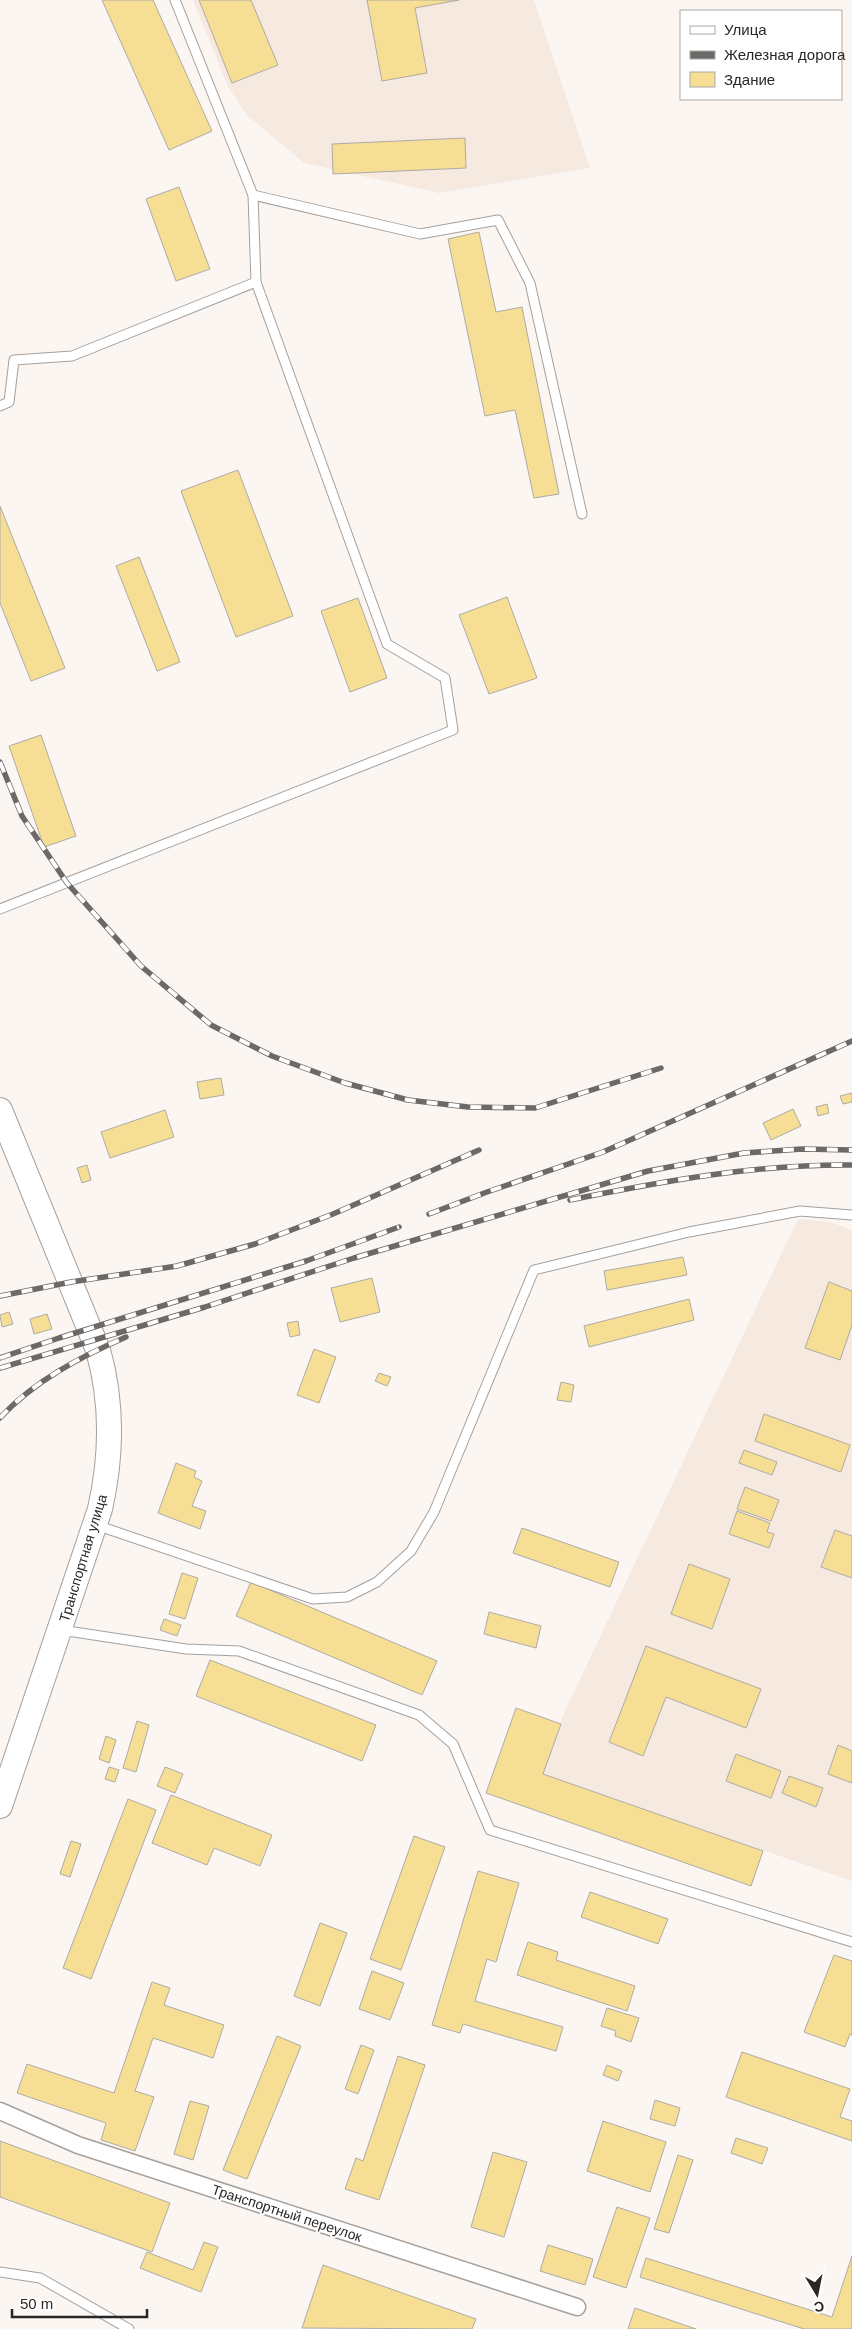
<svg xmlns="http://www.w3.org/2000/svg" width="852" height="2329" font-family="Helvetica,sans-serif">
<style>
.built{fill:#f5e9e0}
.building{fill:#f7de95;stroke:#adaba6}
.lines{fill:none;stroke-linecap:round;stroke-linejoin:round}
.lane-casing{stroke:#a5a09c;stroke-width:11}
.street-casing{stroke:#a5a09c;stroke-width:19}
.secondary-casing{stroke:#a5a09c;stroke-width:26}
.lane{stroke:#fff;stroke-width:9}
.street{stroke:#fff;stroke-width:16}
.secondary{stroke:#fff;stroke-width:24}
.rail-casing{stroke:#6c6967;stroke-width:5.5}
.rail{stroke:#fff;stroke-width:4;stroke-dasharray:11;stroke-linecap:butt}
.labels{text-anchor:middle;stroke-width:4;stroke-linejoin:round;paint-order:stroke}
.street-label{font-size:14px;fill:#292726;stroke:#fff}
</style>
<rect width="100%" height="100%" fill="#fcf6f2"/>
<g class="built">
<polygon points="193,0 534,0 590,168 439,193 304,163 248,116 228,87"/>
<polygon points="798,1219 830,1222 852,1230 852,1881 543,1774 563,1715"/>
</g>
<g class="building">
<polygon points="102,0 153,0 212,131 169,150"/>
<polygon points="199,0 251,0 278,65 232,83"/>
<polygon points="367,0 459,0 415,8 427,73 382,81"/>
<polygon points="465,138 466,168 333,174 332,144"/>
<polygon points="179,187 210,269 176,281 146,199"/>
<polygon points="479,232 496,312 522,307 559,494 534,498 515,410 485,416 448,239"/>
<polygon points="238,470 293,616 236,637 181,491"/>
<polygon points="0,506 65,668 31,681 0,603"/>
<polygon points="139,557 180,662 157,671 116,566"/>
<polygon points="507,597 537,678 489,694 459,615"/>
<polygon points="358,598 387,678 350,692 321,611"/>
<polygon points="41,735 76,836 44,847 9,746"/>
<polygon points="221,1078 224,1095 200,1099 197,1082"/>
<polygon points="852,1093 852,1102 843,1104 840,1096"/>
<polygon points="827,1104 829,1113 818,1116 816,1107"/>
<polygon points="793,1109 801,1126 771,1140 763,1123"/>
<polygon points="165,1110 174,1137 110,1158 101,1132"/>
<polygon points="87,1165 91,1180 82,1183 77,1168"/>
<polygon points="683,1257 687,1275 607,1290 604,1271"/>
<polygon points="372,1278 380,1312 340,1322 331,1288"/>
<polygon points="829,1282 852,1291 852,1325 840,1360 805,1348"/>
<polygon points="689,1299 694,1320 589,1347 584,1326"/>
<polygon points="9,1312 13,1324 2,1327 0,1315"/>
<polygon points="47,1314 52,1329 34,1334 30,1319"/>
<polygon points="298,1321 300,1335 290,1337 287,1323"/>
<polygon points="314,1349 336,1357 319,1403 297,1395"/>
<polygon points="379,1373 391,1377 387,1386 375,1381"/>
<polygon points="561,1382 574,1385 571,1402 557,1400"/>
<polygon points="764,1414 850,1445 841,1472 755,1441"/>
<polygon points="744,1450 777,1462 772,1475 739,1463"/>
<polygon points="176,1463 196,1471 194,1477 202,1481 192,1506 206,1511 200,1529 158,1513"/>
<polygon points="745,1487 779,1500 771,1521 737,1509"/>
<polygon points="737,1511 770,1523 767,1532 774,1534 769,1548 729,1534"/>
<polygon points="522,1528 619,1562 610,1587 513,1553"/>
<polygon points="835,1530 852,1536 852,1578 821,1567"/>
<polygon points="689,1564 730,1579 712,1629 671,1614"/>
<polygon points="182,1573 198,1578 185,1619 169,1614"/>
<polygon points="251,1582 437,1661 422,1695 236,1616"/>
<polygon points="489,1612 541,1626 536,1648 484,1634"/>
<polygon points="164,1619 181,1625 177,1636 160,1630"/>
<polygon points="646,1646 761,1689 746,1728 666,1697 643,1756 609,1742"/>
<polygon points="210,1660 376,1725 362,1761 196,1696"/>
<polygon points="516,1708 561,1724 543,1774 763,1851 751,1886 486,1793"/>
<polygon points="137,1721 149,1725 136,1772 123,1768"/>
<polygon points="106,1736 116,1740 109,1763 99,1759"/>
<polygon points="838,1745 852,1751 852,1783 828,1774"/>
<polygon points="736,1754 781,1771 771,1798 726,1781"/>
<polygon points="109,1767 119,1770 115,1782 105,1779"/>
<polygon points="165,1767 183,1774 175,1793 157,1786"/>
<polygon points="789,1776 823,1788 816,1807 782,1793"/>
<polygon points="171,1795 272,1835 260,1866 214,1848 207,1865 152,1843"/>
<polygon points="128,1799 156,1810 91,1979 63,1968"/>
<polygon points="414,1836 445,1847 401,1970 370,1959"/>
<polygon points="71,1841 81,1844 70,1877 60,1874"/>
<polygon points="478,1871 519,1883 496,1962 487,1959 475,2001 563,2027 556,2051 463,2024 460,2033 432,2025"/>
<polygon points="590,1892 668,1919 658,1944 581,1917"/>
<polygon points="320,1923 347,1933 320,2006 294,1996"/>
<polygon points="528,1942 558,1952 556,1960 635,1986 627,2011 517,1975"/>
<polygon points="834,1955 852,1961 852,2035 850,2034 845,2047 804,2032"/>
<polygon points="372,1971 404,1983 390,2020 359,2009"/>
<polygon points="152,1982 170,1988 164,2005 224,2025 213,2058 153,2038 135,2091 154,2097 135,2151 101,2140 106,2123 17,2093 27,2064 114,2093"/>
<polygon points="607,2008 639,2018 631,2042 615,2036 616,2031 601,2026"/>
<polygon points="277,2036 301,2046 247,2179 223,2170"/>
<polygon points="361,2045 374,2050 358,2094 345,2089"/>
<polygon points="742,2052 850,2089 840,2117 852,2121 852,2141 726,2097"/>
<polygon points="398,2056 425,2065 379,2200 345,2189 356,2158 363,2161"/>
<polygon points="607,2065 622,2071 618,2081 603,2075"/>
<polygon points="655,2100 680,2108 675,2126 650,2119"/>
<polygon points="190,2101 209,2106 193,2160 174,2154"/>
<polygon points="603,2121 666,2142 650,2192 587,2171"/>
<polygon points="736,2138 768,2148 762,2164 731,2153"/>
<polygon points="0,2141 170,2203 152,2252 0,2197"/>
<polygon points="493,2152 527,2162 504,2237 471,2227"/>
<polygon points="678,2155 693,2160 669,2233 654,2229"/>
<polygon points="617,2207 650,2218 626,2288 593,2277"/>
<polygon points="204,2242 218,2247 201,2292 140,2268 147,2252 193,2270"/>
<polygon points="548,2245 593,2259 585,2285 540,2271"/>
<polygon points="852,2256 852,2329 804,2329 640,2277 646,2258 832,2317"/>
<polygon points="323,2265 476,2319 472,2329 302,2328"/>
<polygon points="635,2308 696,2329 628,2329"/>
</g>
<g class="lines">
<defs>
<g id="lane">
<polyline points="253,195 420,234 498,220 530,283 582,514"/>
<polyline points="0,406 9,402 14,360 72,356 256,282"/>
<polyline points="0,909 453,730 445,678 387,644 256,282 253,195 175,0"/>
<polyline points="96,1525 313,1599 347,1597 377,1582 411,1551 434,1512 534,1270 689,1232 800,1211 852,1215"/>
<polyline points="61,1630 186,1649 239,1651 419,1715 453,1744 490,1830 852,1942"/>
<polyline points="0,2272 40,2278 129,2329"/>
</g>
<polyline id="street" points="0,2111 78,2145 577,2307"/>
<path id="secondary" d="M0,1110L98,1350C113,1403 112,1456 100,1509L0,1806"/>
</defs>
<use href="#lane" class="lane-casing"/>
<use href="#street" class="street-casing"/>
<use href="#secondary" class="secondary-casing"/>
<use href="#lane" class="lane"/>
<use href="#street" class="street"/>
<use href="#secondary" class="secondary"/>
<defs>
<g id="rail">
<polyline points="0,762 22,816 67,883 141,966 211,1025 272,1056 345,1083 408,1100 468,1107 535,1108 661,1068"/>
<path d="M570,1200C664,1181 756,1164 852,1165"/>
<polyline points="429,1214 487,1192 603,1152 852,1041"/>
<polyline points="0,1296 71,1282 177,1266 255,1244 333,1214 479,1150"/>
<polyline points="0,1358 59,1338 306,1261 399,1227"/>
<polyline points="0,1368 205,1307 354,1258 648,1171 744,1153 802,1149 852,1150"/>
<path d="M0,1418C34,1381 80,1357 126,1337"/>
</g>
</defs>
<use href="#rail" class="rail-casing"/>
<use href="#rail" class="rail"/>
</g>
<g class="labels">
<g class="street-label">
<text transform="translate(83 1558) rotate(-73)" y="5">Транспортная улица</text>
<text transform="translate(287 2213) rotate(18)" y="5">Транспортный переулок</text>
</g>
</g>
<rect x="680" y="10" width="162" height="90" fill="#ffffff" stroke="#a9a9a8"/>
<rect x="690" y="26" width="25" height="8" fill="#ffffff" stroke="#a9a9a8"/>
<text x="724" y="35" font-size="15" fill="#292726">Улица</text>
<rect x="690" y="51" width="25" height="8" fill="#6c6967" stroke="#a9a9a8"/>
<text x="724" y="60" font-size="15" fill="#292726">Железная дорога</text>
<rect x="690" y="72" width="25" height="15" fill="#f7de95" stroke="#a9a9a8"/>
<text x="724" y="85" font-size="15" fill="#292726">Здание</text>
<g transform="translate(817 2294) rotate(170)" stroke="#ffffff" stroke-width="4" paint-order="stroke">
<path d="M0-4L9 19L0 12L-9 19Z" fill="#292726"/>
<text y="-8" font-size="14" font-weight="bold" text-anchor="middle" fill="#292726">С</text>
</g>
<path d="M12 2309v8h135v-8" fill="none" stroke="#292726" stroke-width="2.5"/>
<text x="20" y="2309" font-size="15" fill="#292726" stroke="#ffffff" stroke-width="4" paint-order="stroke">50 m</text>
</svg>
